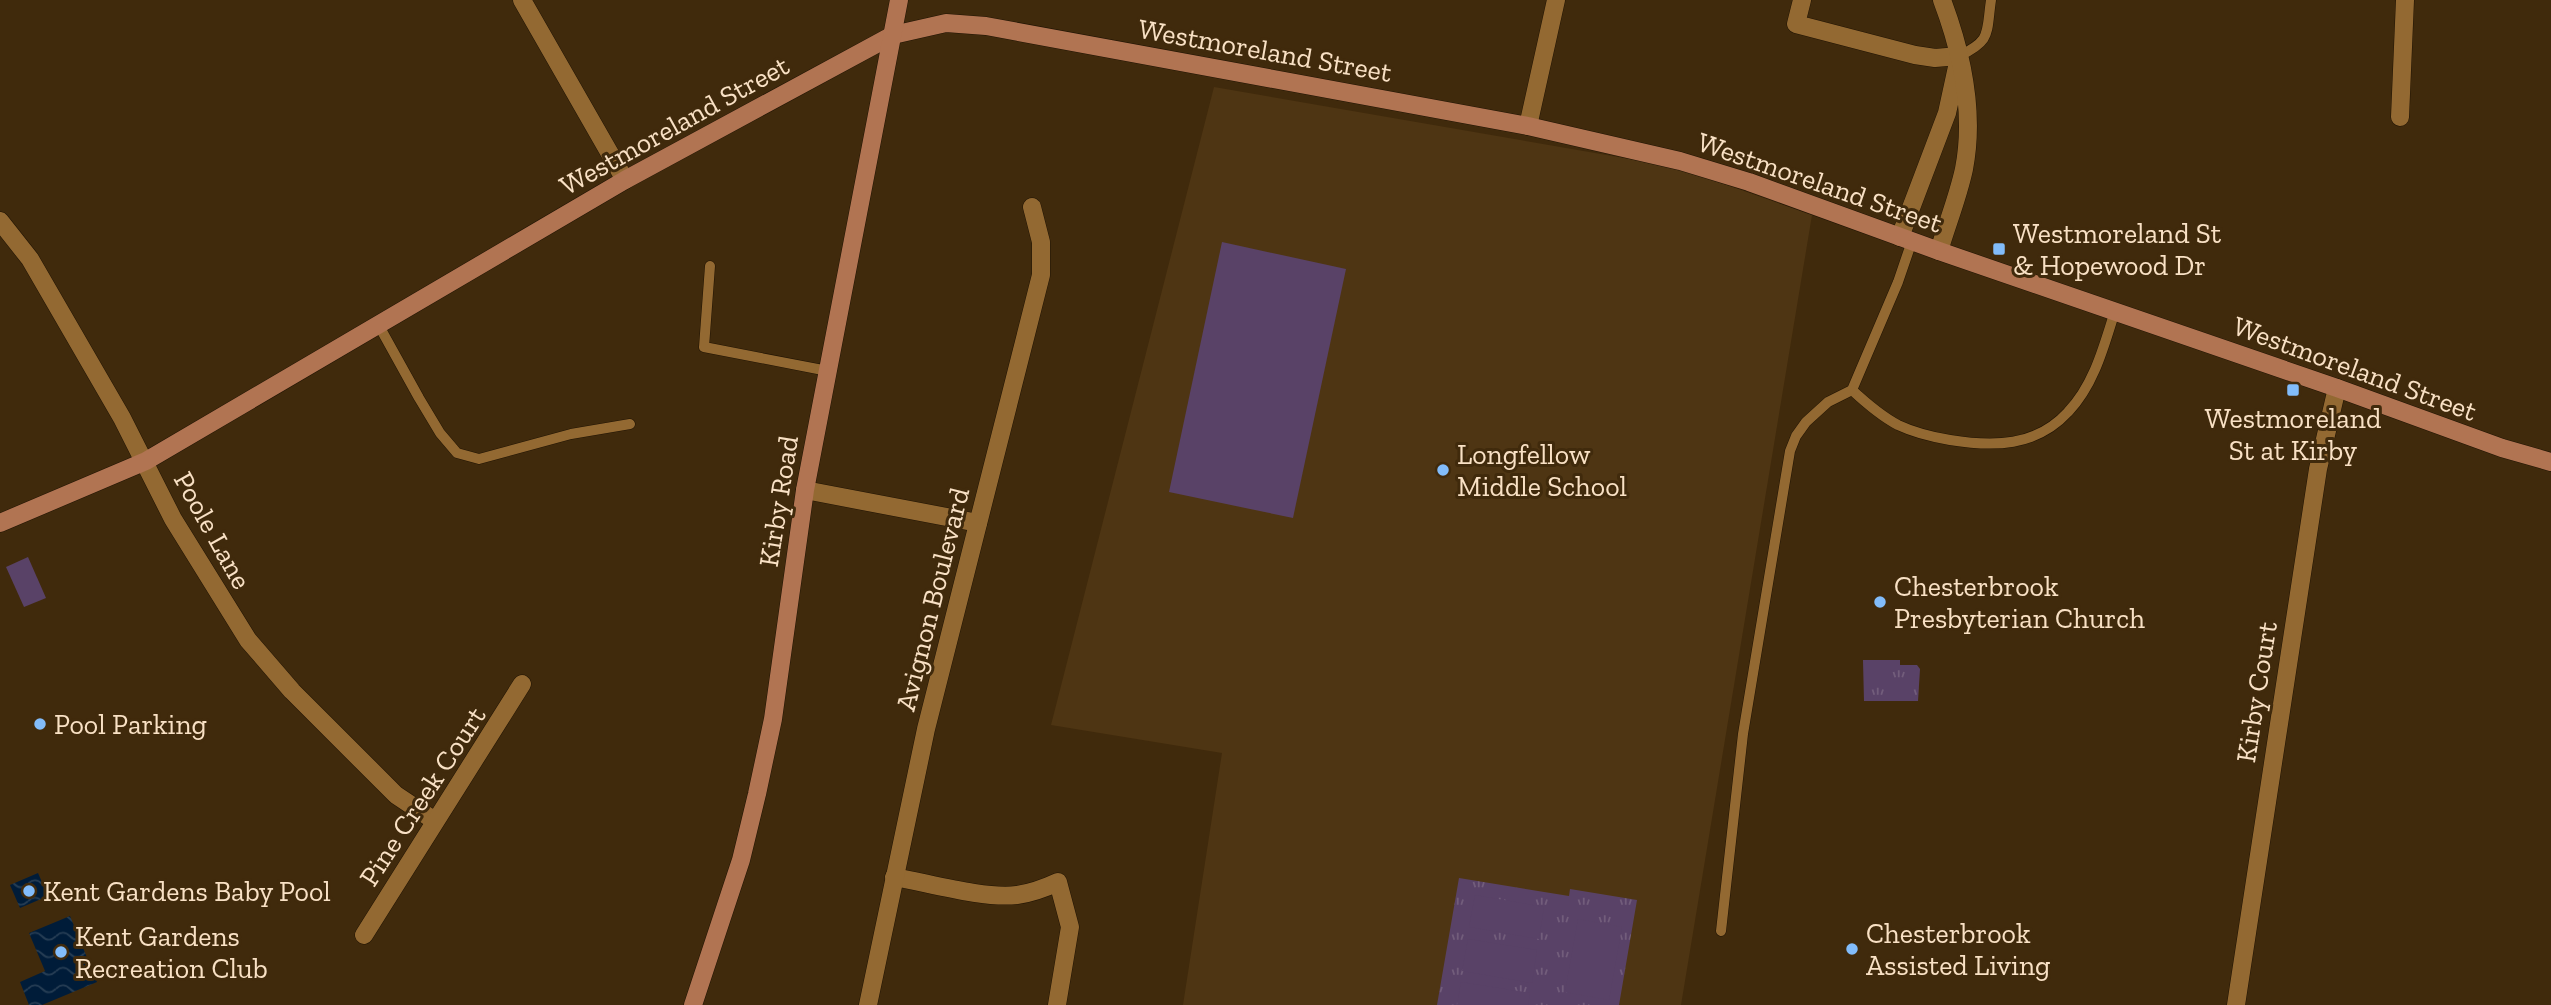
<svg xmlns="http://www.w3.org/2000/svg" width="2551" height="1005" font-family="'Zilla Slab',serif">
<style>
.built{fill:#4e3513}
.grass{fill:url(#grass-tufts)}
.pitch{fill:#594267}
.water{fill:url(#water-waves)}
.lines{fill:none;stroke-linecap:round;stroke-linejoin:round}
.service-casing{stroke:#211404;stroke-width:11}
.minor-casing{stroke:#211404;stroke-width:19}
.secondary-casing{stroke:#211404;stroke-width:19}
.service{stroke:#936932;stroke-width:10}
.minor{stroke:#936932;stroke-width:18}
.secondary{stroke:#b17452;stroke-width:18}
.poi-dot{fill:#82bcfa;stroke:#402a0c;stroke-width:2.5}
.labels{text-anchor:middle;stroke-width:6;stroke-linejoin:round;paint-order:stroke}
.street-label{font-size:28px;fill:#f9e1c5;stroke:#402a0c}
.poi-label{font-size:28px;fill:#f9e1c5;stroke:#402a0c;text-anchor:start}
</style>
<defs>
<pattern id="grass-tufts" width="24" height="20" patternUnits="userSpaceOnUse" patternTransform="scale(1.75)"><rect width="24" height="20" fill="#594267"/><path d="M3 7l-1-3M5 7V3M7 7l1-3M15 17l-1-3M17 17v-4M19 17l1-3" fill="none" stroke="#725d7b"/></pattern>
<pattern id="water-waves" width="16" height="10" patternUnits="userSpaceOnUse" patternTransform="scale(1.75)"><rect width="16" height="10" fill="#001c39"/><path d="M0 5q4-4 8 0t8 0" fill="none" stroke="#263d54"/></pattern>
</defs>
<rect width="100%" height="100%" fill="#402a0c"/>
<polygon class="built" points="1214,87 1676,167 1812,215 1681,1005 1183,1005 1222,753 1051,725"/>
<g class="grass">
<polygon points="1863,660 1900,660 1900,665 1917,665 1920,669 1918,701 1864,701"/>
<polygon points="1459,878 1569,896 1570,889 1637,900 1619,1005 1437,1005"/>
</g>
<g class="pitch">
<polygon points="1222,242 1346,269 1293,518 1169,492"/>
<polygon points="28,557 46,598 24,607 6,567"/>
<polygon points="1475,895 1544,907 1539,939 1469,927"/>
<polygon points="1578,919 1622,927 1609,1000 1565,992"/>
<polygon points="1468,939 1537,950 1532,983 1462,971"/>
<polygon points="1461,982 1530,993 1528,1005 1457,1005"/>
</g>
<g class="water">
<polygon points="38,873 48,896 20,908 10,885"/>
<polygon points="70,916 97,982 42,1005 29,1005 20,982 45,971 29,933"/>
</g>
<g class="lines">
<defs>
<g id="service">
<path d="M1959,56C1992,40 1986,34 1991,0"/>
<polyline points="710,266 704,347 828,371"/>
<polyline points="378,324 419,398 440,433 457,453 479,459 571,434 630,424"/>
<path d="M1852,390C1866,403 1881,416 1898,425C1915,433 1932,437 1950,440C1993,447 2036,447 2068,412C2094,385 2104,346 2115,311"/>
<polyline points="1721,931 1743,734 1790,451 1796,436 1806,422 1828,402 1852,390 1898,282 1912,241"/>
</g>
<g id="minor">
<polyline points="522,0 625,180"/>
<polyline points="1802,0 1796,24 1915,55 1935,58 1959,56"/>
<polyline points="2400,117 2405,0"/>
<polyline points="1528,126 1556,0"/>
<polyline points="0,221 30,259 122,418 173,519 248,640 292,691 396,795 435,821"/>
<polyline points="1900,237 1947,113 1957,67"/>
<path d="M1939,251C1947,224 1958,197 1964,169C1975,112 1962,53 1942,0"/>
<polyline points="805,490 978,523"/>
<path d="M894,877C929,883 983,899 1017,895C1032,893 1045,888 1058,882L1070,927L1057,1005"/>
<polyline points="364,935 522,684"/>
<polyline points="868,1005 926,729 1041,275 1041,242 1032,207"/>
<polyline points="2236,1005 2318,469 2337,388"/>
</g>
<g id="secondary">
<polyline points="0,523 146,461 625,180 893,35 946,23 986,26 1528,126 1680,161 1749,182 1939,251 2337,388 2502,448 2551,462"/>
<polyline points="693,1005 741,860 757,794 773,719 805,490 899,0"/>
</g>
</defs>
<use href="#service" class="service-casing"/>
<use href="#minor" class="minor-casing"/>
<use href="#secondary" class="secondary-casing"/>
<use href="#service" class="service"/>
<use href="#minor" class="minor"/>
<use href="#secondary" class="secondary"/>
</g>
<g class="poi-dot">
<rect x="1992" y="242" width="14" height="14" rx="3.5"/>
<rect x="2286" y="383" width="14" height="14" rx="3.5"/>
<circle cx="1443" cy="470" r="7"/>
<circle cx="1880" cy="602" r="7"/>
<circle cx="40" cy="724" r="7"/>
<circle cx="29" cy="891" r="7"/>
<circle cx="1852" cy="949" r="7"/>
<circle cx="61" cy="952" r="7"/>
</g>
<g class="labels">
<g class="street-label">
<text transform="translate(1265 50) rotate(10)" y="10">Westmoreland Street</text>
<text transform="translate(674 125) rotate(-29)" y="10">Westmoreland Street</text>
<text transform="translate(1820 182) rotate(19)" y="10">Westmoreland Street</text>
<text transform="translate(2355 368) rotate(20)" y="10">Westmoreland Street</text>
<text transform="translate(778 501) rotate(-81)" y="10">Kirby Road</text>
<text transform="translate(213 530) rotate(61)" y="10">Poole Lane</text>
<text transform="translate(932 599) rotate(-76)" y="10">Avignon Boulevard</text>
<text transform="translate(2256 692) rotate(-81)" y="10">Kirby Court</text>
<text transform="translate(422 796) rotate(-57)" y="10">Pine Creek Court</text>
</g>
<g class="poi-label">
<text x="2013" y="243">Westmoreland St<tspan x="2013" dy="32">&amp; Hopewood Dr</tspan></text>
<text x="2293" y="428" text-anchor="middle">Westmoreland<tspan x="2293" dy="32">St at Kirby</tspan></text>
<text x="1457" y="464">Longfellow<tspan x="1457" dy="32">Middle School</tspan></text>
<text x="1894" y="596">Chesterbrook<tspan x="1894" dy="32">Presbyterian Church</tspan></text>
<text x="54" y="734">Pool Parking</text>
<text x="43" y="901">Kent Gardens Baby Pool</text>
<text x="1866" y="943">Chesterbrook<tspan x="1866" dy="32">Assisted Living</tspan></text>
<text x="75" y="946">Kent Gardens<tspan x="75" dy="32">Recreation Club</tspan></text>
</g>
</g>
</svg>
